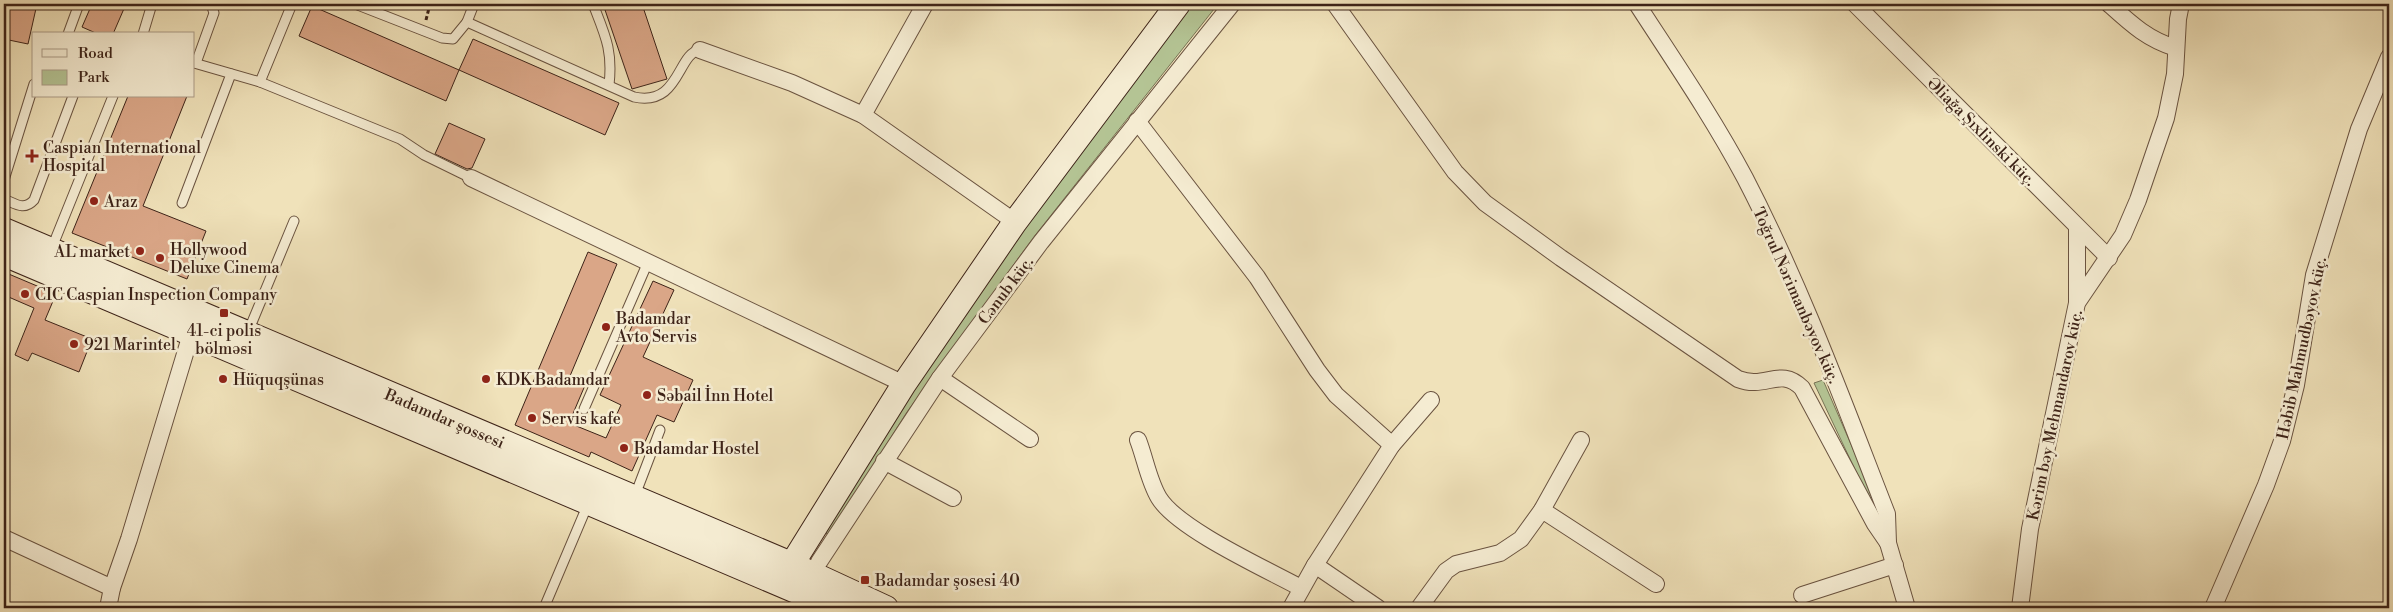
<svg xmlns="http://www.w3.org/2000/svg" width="2393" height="612" font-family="'Libre Bodoni',serif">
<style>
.green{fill:#b4c494;stroke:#787456}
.building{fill:#daa687;stroke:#3d2318}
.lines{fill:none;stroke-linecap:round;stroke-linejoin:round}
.lane-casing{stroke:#6a5340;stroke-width:11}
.street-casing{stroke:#6a5340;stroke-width:18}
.secondary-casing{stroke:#3d2318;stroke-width:26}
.path{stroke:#3d2318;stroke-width:3;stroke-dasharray:4 2.5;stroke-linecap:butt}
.lane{stroke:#f5ecd2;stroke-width:9}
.street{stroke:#f5ecd2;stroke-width:16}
.secondary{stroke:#f5ecd2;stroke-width:24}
.poi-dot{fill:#8f2418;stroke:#f5ecd2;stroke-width:2}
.labels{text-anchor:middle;stroke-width:5;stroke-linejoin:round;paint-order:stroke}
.street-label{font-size:16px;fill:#3d2318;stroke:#f5ecd2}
.poi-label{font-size:16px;fill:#3d2318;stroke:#f5ecd2;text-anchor:start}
</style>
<rect width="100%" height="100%" fill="#f0e2ba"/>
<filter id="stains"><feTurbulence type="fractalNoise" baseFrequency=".004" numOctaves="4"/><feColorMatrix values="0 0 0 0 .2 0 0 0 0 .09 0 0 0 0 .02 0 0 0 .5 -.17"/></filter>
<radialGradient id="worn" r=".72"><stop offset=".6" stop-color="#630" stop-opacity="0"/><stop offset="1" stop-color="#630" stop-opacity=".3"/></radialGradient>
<g class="green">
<polygon points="1193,4 1218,4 1033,238 907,412 829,535 822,531 896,416 1067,167"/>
<polygon points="1823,380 1883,518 1879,520 1814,383"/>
</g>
<g class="building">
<polygon points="4,4 37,4 28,44 4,39"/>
<polygon points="92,4 126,4 113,34 98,34 82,27"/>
<polygon points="603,4 642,4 667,79 632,89"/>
<polygon points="312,6 459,70 446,101 299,36"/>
<polygon points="473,39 619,103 605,135 459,70"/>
<polygon points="128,96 187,96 143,206 206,231 187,279 72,233"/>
<polygon points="449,123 485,139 472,168 467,169 435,154"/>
<polygon points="588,252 617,264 570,376 586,383 569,423 606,438 621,405 600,395 653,281 674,290 643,357 693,380 674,422 657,415 632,471 591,452 589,457 515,425"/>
<polygon points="4,272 56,294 45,320 92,339 79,372 32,353 28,361 15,355 34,308 4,295"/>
</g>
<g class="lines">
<defs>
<g id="lane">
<path d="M355,4L442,38L453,39L467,22L634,97C680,107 677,53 700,50"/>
<path d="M593,4C605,35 613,50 609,85"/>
<polyline points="467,22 474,4"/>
<polyline points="68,34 79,4"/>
<polyline points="143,34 152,4"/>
<polyline points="194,63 260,82 400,139 424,155 471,178"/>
<polyline points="196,63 214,13 211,4"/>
<polyline points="260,82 292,4"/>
<polyline points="4,180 34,84"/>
<path d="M4,199C16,204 24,211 34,200L73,96"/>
<polyline points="182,203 231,74"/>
<polyline points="51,250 113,96"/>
<polyline points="248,332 294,221"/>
<polyline points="584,409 648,262"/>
<polyline points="634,498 660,430"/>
<polyline points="544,608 588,504"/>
</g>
<g id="street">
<path d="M1335,4L1455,172L1485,203L1561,258L1738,379C1766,390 1780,366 1802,388L1875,524L1888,543"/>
<path d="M1637,4C1674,61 1713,118 1745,178C1801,286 1843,401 1887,514L1888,543L1907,608"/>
<polyline points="1855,4 2109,258"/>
<path d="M2109,4C2130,23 2148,40 2176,48"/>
<polyline points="700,50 792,83 863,115 1015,222"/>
<polyline points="863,115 925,4"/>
<polyline points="1137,121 1257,277 1317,370 1336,395 1392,445"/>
<polyline points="471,178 904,384"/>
<polyline points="2077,303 2077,228"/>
<polyline points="940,378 1030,439"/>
<path d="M1138,440C1145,458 1149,482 1159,498C1178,529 1266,569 1301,588"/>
<polyline points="884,461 953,498"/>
<polyline points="1542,510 1656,584"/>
<polyline points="4,538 112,588"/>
<polyline points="1315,565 1378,608"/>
<polyline points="808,582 819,562 940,378 1041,242 1232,4"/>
<polyline points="1802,595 1895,565"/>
<polyline points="108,608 112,588 129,539 191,334"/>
<polyline points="1291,608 1315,565 1392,445 1431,400"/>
<polyline points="1419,608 1446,571 1456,564 1500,553 1521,539 1542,510 1581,440"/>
<polyline points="2020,608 2030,529 2077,303 2123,235 2138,200 2166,118 2175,74 2178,19 2181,4"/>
<polyline points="2213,608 2266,485 2282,441 2296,385 2314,275 2359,129 2389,57"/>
</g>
<g id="secondary">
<polyline points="4,230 791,564 886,608"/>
<polyline points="4,254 836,608"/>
<polyline points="784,577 904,384 1015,222 1178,4"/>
</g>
</defs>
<use href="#lane" class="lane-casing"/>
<use href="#street" class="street-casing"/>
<use href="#secondary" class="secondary-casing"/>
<polyline class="path" points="426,20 430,4"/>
<use href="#lane" class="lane"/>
<use href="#street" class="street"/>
<use href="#secondary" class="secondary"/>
</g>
<g class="poi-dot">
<path d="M29.5 148.5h5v5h5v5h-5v5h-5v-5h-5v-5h5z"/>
<circle cx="94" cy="201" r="5"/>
<circle cx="140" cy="251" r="5"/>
<circle cx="160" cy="258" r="5"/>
<circle cx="25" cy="294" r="5"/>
<rect x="219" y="308" width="10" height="10" rx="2.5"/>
<circle cx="606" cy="327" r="5"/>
<circle cx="74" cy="344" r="5"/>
<circle cx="223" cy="379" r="5"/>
<circle cx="486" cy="379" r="5"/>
<circle cx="647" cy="395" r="5"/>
<circle cx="532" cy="418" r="5"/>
<circle cx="624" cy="448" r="5"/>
<rect x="860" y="575" width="10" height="10" rx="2.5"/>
</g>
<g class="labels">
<g class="street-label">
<text transform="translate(1982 131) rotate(45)" y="6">Əliağa Şıxlinski küç.</text>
<text transform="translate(1005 290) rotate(-53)" y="6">Cənub küç.</text>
<text transform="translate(1797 295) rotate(66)" y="6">Toğrul Nərimanbəyov küç.</text>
<text transform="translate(2301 348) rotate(-78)" y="6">Həbib Mahmudbəyov küç.</text>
<text transform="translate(2054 415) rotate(-78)" y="6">Kərim bəy Mehmandarov küç.</text>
<text transform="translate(445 418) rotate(23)" y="6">Badamdar şossesi</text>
</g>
<g class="poi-label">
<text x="43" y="153">Caspian International<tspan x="43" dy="18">Hospital</tspan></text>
<text x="104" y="207">Araz</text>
<text x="170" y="255">Hollywood<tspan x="170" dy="18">Deluxe Cinema</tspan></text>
<text x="130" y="257" text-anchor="end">AL market</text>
<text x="35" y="300">CIC Caspian Inspection Company</text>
<text x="616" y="324">Badamdar<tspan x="616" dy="18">Avto Servis</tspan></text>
<text x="224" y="336" text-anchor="middle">41-ci polis<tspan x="224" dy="18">bölməsi</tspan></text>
<text x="84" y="350">921 Marintel</text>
<text x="233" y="385">Hüquqşünas</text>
<text x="496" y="385">KDK Badamdar</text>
<text x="657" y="401">Səbail İnn Hotel</text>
<text x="542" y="424">Servis kafe</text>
<text x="634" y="454">Badamdar Hostel</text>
<text x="875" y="586">Badamdar şosesi 40</text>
</g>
</g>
<rect width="2393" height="612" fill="none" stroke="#f0e2ba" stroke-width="20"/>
<rect x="5" y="5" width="2383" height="602" fill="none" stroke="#3d2318" stroke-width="2.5"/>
<rect x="10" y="10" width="2373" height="592" fill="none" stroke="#3d2318"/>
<rect x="32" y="32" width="162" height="65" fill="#f5ecd2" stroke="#ab9c88"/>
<rect x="42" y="49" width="25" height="8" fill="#f5ecd2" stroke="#ab9c88"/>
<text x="78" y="58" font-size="15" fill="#3d2318">Road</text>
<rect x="42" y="70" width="25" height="15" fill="#b4c494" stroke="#ab9c88"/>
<text x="78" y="82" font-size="15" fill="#3d2318">Park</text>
<rect width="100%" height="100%" filter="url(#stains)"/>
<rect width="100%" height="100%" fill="url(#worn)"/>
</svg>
